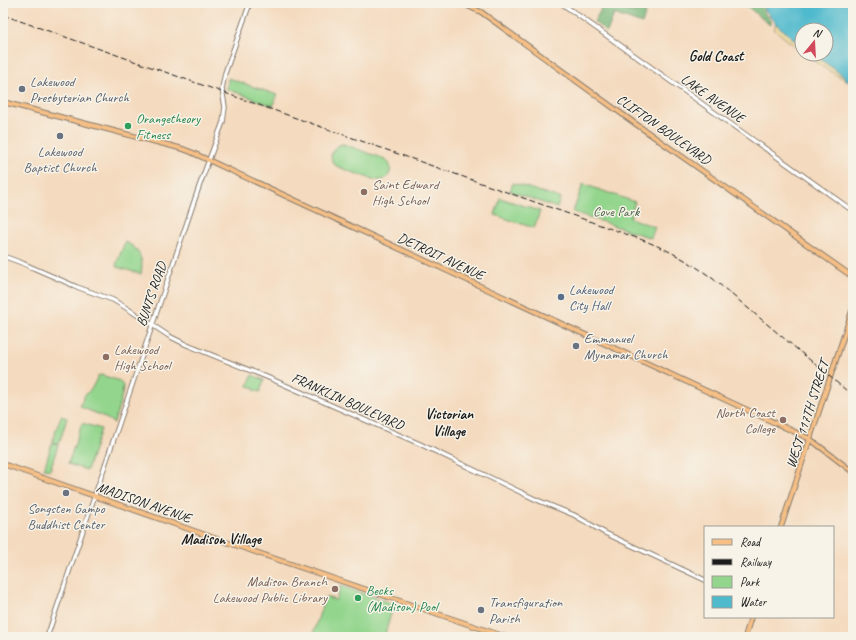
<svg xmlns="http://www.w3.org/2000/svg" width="856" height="640" font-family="Caveat,sans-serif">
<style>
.green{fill:#93d58d;stroke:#587854}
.forest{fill:#76b678;stroke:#49694a}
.sand{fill:#eeda9e;stroke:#857b5d}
.water{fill:#50bacd;stroke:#366b74}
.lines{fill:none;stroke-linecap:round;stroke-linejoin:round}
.minor-casing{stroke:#887b6d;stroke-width:5.5}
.major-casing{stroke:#887b6d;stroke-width:6}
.minor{stroke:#fff;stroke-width:3.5}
.major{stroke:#f5bf86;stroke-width:4}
.rail{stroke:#1c1c1c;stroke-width:1;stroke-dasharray:6 3;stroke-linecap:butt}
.worship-dot{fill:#6b7280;stroke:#f7f3e8;stroke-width:1.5}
.leisure-dot{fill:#2e9e5b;stroke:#f7f3e8;stroke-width:1.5}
.education-dot{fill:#8d6e63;stroke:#f7f3e8;stroke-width:1.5}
.service-dot{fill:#5c6f8a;stroke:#f7f3e8;stroke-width:1.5}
.labels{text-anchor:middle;stroke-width:3;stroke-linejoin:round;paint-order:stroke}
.worship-label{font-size:14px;fill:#5b616d;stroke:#f7f3e8;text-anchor:start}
.street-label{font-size:14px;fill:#1c1c1c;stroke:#f7f3e8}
.leisure-label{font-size:14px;fill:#27864d;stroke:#f7f3e8;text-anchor:start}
.education-label{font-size:14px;fill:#785e54;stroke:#f7f3e8;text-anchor:start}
.park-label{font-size:14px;fill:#465d44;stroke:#f7f3e8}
.service-label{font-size:14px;fill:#4e5e75;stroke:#f7f3e8;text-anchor:start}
.neighbourhood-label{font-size:15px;font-weight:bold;fill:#1c1c1c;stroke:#f7f3e8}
</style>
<rect width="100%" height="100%" fill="#f7f3e8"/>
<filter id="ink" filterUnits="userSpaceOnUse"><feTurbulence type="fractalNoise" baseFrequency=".025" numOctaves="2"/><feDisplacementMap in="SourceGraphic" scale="8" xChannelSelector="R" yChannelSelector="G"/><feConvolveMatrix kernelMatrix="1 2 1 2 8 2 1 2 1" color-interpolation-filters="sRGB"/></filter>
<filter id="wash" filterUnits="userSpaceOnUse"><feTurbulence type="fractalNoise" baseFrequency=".012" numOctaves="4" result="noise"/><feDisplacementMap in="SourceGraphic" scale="16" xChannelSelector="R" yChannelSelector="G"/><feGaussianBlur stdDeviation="0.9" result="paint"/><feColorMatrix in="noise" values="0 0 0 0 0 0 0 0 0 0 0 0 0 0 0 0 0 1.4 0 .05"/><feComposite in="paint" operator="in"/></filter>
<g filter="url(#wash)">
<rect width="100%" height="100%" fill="#f4dabe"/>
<g class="green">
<polygon points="627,3 639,3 635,13 624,9"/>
<polygon points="228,78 277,95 273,106 227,89"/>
<path d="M343,144L385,159C389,162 392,167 390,172C389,177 384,181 378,180C373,180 339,168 335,165C327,157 333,146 343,144Z"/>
<polygon points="513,183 560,198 557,208 510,191"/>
<polygon points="583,184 635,202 630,218 655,227 651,238 573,212"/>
<polygon points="500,198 540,211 534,228 495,215"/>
<path d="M125,242C139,247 144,260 141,274L117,267L116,265Z"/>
<polygon points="101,375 120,381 123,386 122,395 114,423 100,415 81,407 80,405 85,395 92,388 98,376"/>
<polygon points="252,375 264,380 260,392 254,390 254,388 248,386"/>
<polygon points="61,416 67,418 59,444 52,442"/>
<polygon points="82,423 101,429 87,470 68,464"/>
<polygon points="52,443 58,445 50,470 44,469"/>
<polygon points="341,586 394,604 384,637 312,637 325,597 336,600"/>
</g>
<g class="forest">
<polygon points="602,3 627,3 625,10 635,13 637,9 646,11 642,24 614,14 607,32 594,22 600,11"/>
<polygon points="743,3 760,3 765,14 770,20 770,25"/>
</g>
<g class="sand">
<polygon points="776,24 802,46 802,52 774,29"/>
<polygon points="804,54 813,54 834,69 846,78 846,80 826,69"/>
</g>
<path class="water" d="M763,3H853V84L846,80V78L834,69L813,54H826V30H802V46L776,24C772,16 764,13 763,3Z"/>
</g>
<g filter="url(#ink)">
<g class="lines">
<defs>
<g id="minor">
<polyline points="561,3 711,110 853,211"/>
<polyline points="3,256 22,263 77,287 113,300 128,309 169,336 187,345 269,378 420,444 537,500 574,515 605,533 705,580"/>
<polyline points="47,637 200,184 223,122 225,107 222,89 225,73 250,3"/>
</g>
<g id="major">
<polyline points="461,3 481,12 633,122 853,277"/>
<polyline points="3,102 183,149 191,152 810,439 853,472"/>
<polyline points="3,464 220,540 506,637"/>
<polyline points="781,527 853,308"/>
<polyline points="745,637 751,617"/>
</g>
</defs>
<use href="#minor" class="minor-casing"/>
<use href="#major" class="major-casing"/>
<use href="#minor" class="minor"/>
<use href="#major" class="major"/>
<path class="rail" d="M3,15L640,239C667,249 689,261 712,278L853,396"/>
</g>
</g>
<g class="worship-dot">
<circle cx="22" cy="89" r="4"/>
<circle cx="60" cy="136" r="4"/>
<circle cx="576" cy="346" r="4"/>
<circle cx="66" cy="493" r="4"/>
<circle cx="481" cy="610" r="4"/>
</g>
<g class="leisure-dot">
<circle cx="128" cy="126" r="4"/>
<circle cx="358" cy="598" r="4"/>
</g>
<g class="education-dot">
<circle cx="364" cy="192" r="4"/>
<circle cx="106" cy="357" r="4"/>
<circle cx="783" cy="420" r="4"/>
<circle cx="335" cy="589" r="4"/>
</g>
<circle class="service-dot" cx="561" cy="297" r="4"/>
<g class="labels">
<g class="worship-label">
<text x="30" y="86">Lakewood<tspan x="30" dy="16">Presbyterian Church</tspan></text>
<text x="60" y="156" text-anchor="middle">Lakewood<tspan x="60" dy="16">Baptist Church</tspan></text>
<text x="584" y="343">Emmanuel<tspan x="584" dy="16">Mynamar Church</tspan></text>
<text x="66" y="513" text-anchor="middle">Songsten Gampo<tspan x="66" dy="16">Buddhist Center</tspan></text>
<text x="489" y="607">Transfiguration<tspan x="489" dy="16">Parish</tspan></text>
</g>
<g class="street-label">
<text transform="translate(713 98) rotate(35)" y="5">LAKE AVENUE</text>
<text transform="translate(664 129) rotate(35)" y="5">CLIFTON BOULEVARD</text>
<text transform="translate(441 256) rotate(25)" y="5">DETROIT AVENUE</text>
<text transform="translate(151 294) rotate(-71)" y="5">BUNTS ROAD</text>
<text transform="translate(348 401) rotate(24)" y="5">FRANKLIN BOULEVARD</text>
<text transform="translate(807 414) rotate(-72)" y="5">WEST 117TH STREET</text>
<text transform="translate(144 502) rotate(19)" y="5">MADISON AVENUE</text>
</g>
<g class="leisure-label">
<text x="136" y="123">Orangetheory<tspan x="136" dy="16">Fitness</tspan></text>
<text x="366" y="595">Becks<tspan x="366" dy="16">(Madison) Pool</tspan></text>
</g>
<g class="education-label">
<text x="372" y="189">Saint Edward<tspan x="372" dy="16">High School</tspan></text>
<text x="114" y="354">Lakewood<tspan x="114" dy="16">High School</tspan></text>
<text x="775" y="417" text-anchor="end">North Coast<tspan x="775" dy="16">College</tspan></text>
<text x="327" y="586" text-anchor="end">Madison Branch<tspan x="327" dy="16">Lakewood Public Library</tspan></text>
</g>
<g class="park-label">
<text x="616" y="216">Cove Park</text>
</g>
<g class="service-label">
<text x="569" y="294">Lakewood<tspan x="569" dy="16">City Hall</tspan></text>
</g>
<g class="neighbourhood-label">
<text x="716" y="61">Gold Coast</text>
<text x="449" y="419">Victorian<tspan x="449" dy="17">Village</tspan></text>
<text x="221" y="544">Madison Village</text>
</g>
</g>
<rect width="856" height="640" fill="none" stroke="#f7f3e8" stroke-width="16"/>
<rect x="704" y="526" width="130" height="92" fill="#f7f3e8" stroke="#9f9d96"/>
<rect x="712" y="539" width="20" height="6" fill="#f5bf86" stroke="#9f9d96"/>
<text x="740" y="546" font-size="12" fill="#1c1c1c">Road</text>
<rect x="712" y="559" width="20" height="6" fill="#1c1c1c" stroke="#9f9d96"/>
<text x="740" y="566" font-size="12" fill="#1c1c1c">Railway</text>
<rect x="712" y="576" width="20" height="12" fill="#93d58d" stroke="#9f9d96"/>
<text x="740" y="586" font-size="12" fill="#1c1c1c">Park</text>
<rect x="712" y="596" width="20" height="12" fill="#50bacd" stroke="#9f9d96"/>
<text x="740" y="606" font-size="12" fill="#1c1c1c">Water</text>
<g transform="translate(814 42) rotate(18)"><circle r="19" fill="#f7f3e8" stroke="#9f9d96"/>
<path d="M0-3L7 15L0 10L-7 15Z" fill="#d1495b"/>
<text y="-6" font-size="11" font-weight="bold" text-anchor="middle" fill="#1c1c1c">N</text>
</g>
</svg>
